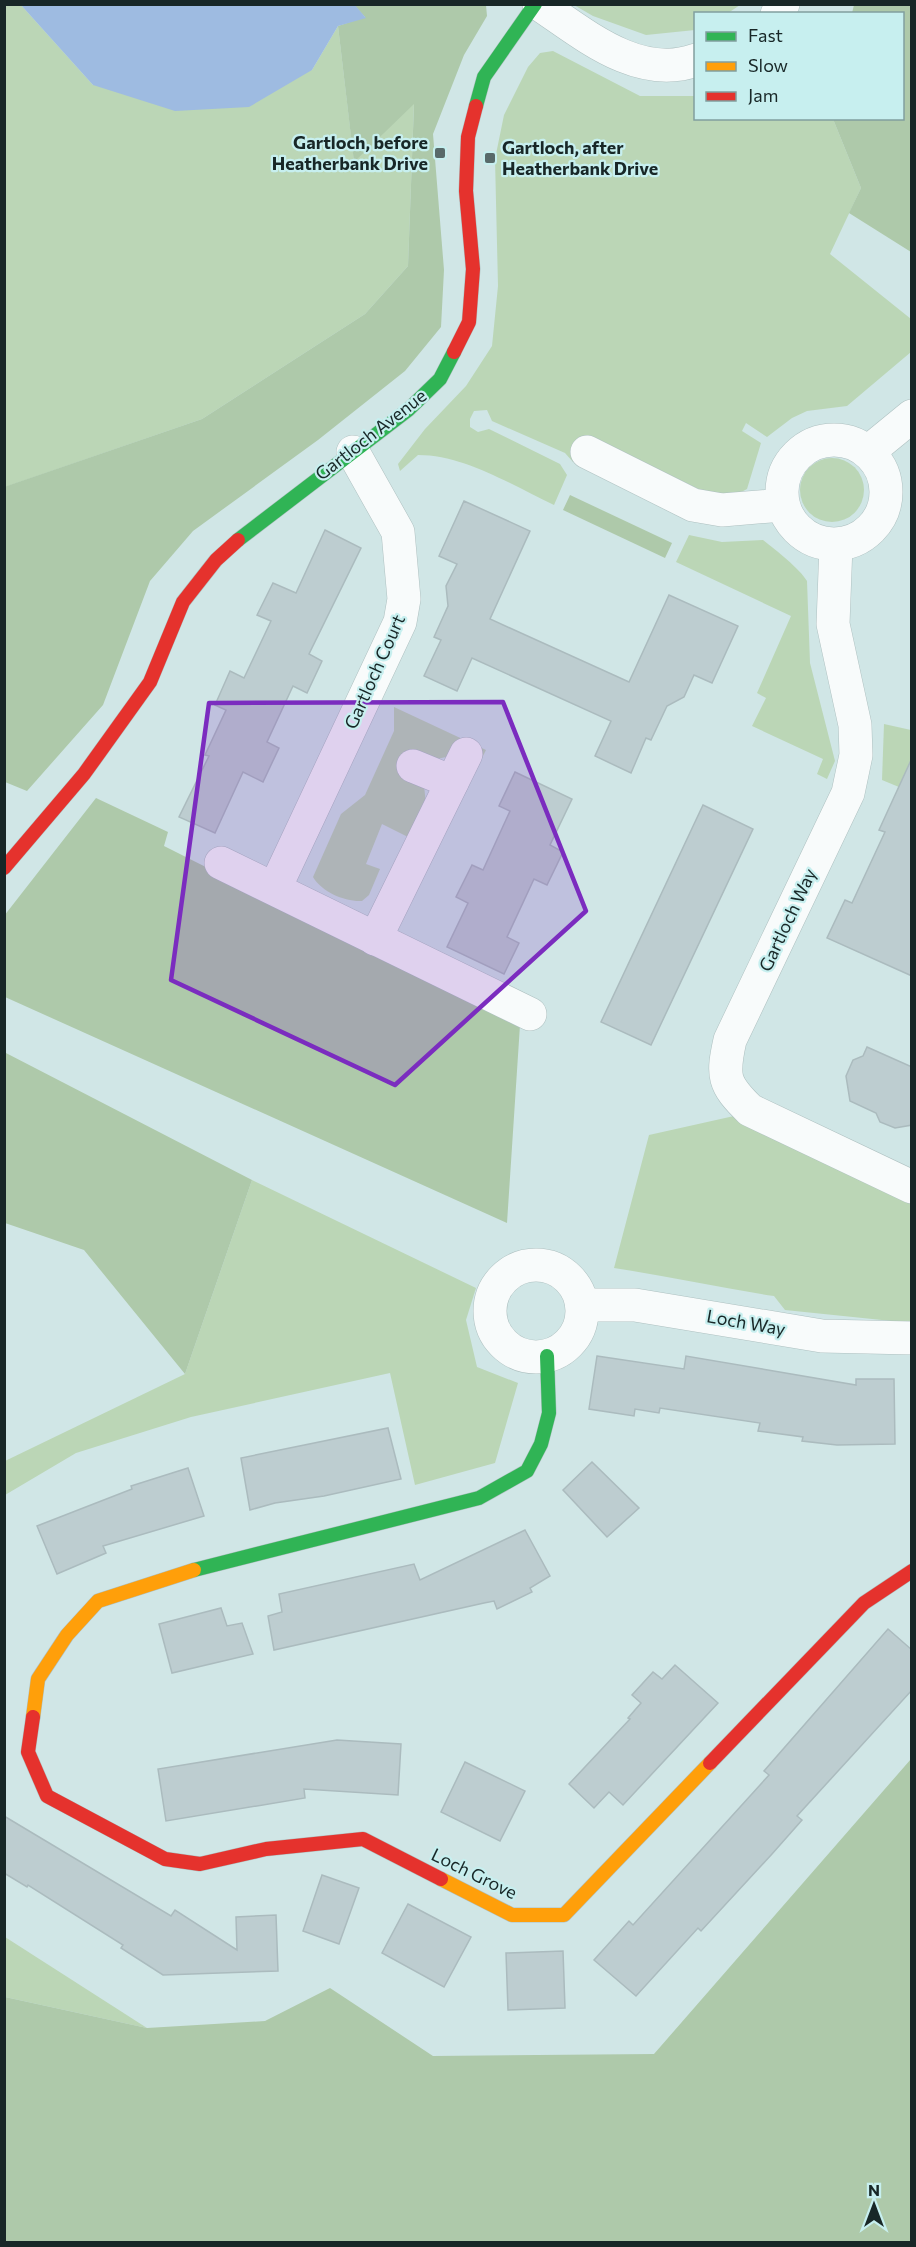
<svg xmlns="http://www.w3.org/2000/svg" width="916" height="2247" font-family="Commissioner,sans-serif">
<style>
.green{fill:#bbd6b6}
.forest{fill:#aec9aa}
.water{fill:#9ebbe1}
.building{fill:#bdcdd0;stroke:#abbbbe;stroke-width:1.5}
.lines{fill:none;stroke-linecap:round;stroke-linejoin:round}
.street-casing{stroke:#aec0c0;stroke-width:34}
.fast-casing{stroke:#aec0c0;stroke-width:15}
.slow-casing{stroke:#aec0c0;stroke-width:15}
.jam-casing{stroke:#aec0c0;stroke-width:15}
.street{stroke:#f8fbfb;stroke-width:33}
.fast{stroke:#30b455;stroke-width:14}
.slow{stroke:#ff9f0a;stroke-width:14}
.jam{stroke:#e5322d;stroke-width:14}
.marked{fill:#7b2cbf;fill-opacity:0.2;stroke:#7b2cbf;stroke-width:4.5;stroke-linejoin:round}
.poi-dot{fill:#586a6a;stroke:#c7efef;stroke-width:2}
.labels{text-anchor:middle;stroke-width:4.5;stroke-linejoin:round;paint-order:stroke}
.poi-label{font-size:18px;font-weight:bold;fill:#182727;stroke:#c7efef;text-anchor:end}
.street-label{font-size:18px;fill:#182727;stroke:#c7efef}
</style>
<rect width="100%" height="100%" fill="#d0e6e6"/>
<g class="green">
<polygon points="4,5 21,5 93,85 312,70 338,26 354,161 414,102 408,266 365,314 202,419 5,487"/>
<polygon points="574,5 740,4 740,5 728,13 696,14 695,30 646,35 593,16"/>
<path d="M553,51L640,96H695L696,118L833,119L861,188L830,254L911,319V352L847,406L807,411L792,418L767,437L746,423L742,431L761,443L747,489L728,499L709,494L586,435L573,462L565,453L492,421L487,410L474,411L470,419V427L478,432L489,429L560,464L567,475L554,505C511,485 465,455 418,455L400,471L398,464L425,429L466,386L492,346L498,286L495,159L504,115L528,67L540,53Z"/>
<circle cx="832" cy="490" r="32"/>
<path d="M689,535L722,542L763,540C776,550 800,569 807,581L810,663L835,761L827,779L817,774L823,759L752,726L766,698L757,693L791,616L676,562Z"/>
<path d="M394,707L486,750L482,758L453,744L446,757L437,759L410,749L400,775L424,785L426,805L408,837L382,824L366,864L380,869L369,895L362,901C345,902 322,892 313,877L341,814L365,795L394,731Z"/>
<polygon points="884,724 911,730 911,792 882,780"/>
<path d="M734,1116L911,1200V1323L785,1310L774,1296C720,1288 668,1276 614,1268L649,1135Z"/>
<polygon points="252,1180 476,1288 466,1320 477,1367 518,1383 495,1463 415,1485 390,1373 191,1417 76,1453 5,1495 5,1461 185,1374"/>
<polygon points="5,1937 147,2028 5,1997"/>
</g>
<g class="forest">
<polygon points="354,5 486,5 487,16 464,55 433,134 444,270 441,327 405,371 318,440 193,531 150,581 103,705 27,791 5,782 4,487 202,419 365,314 408,266 414,104 354,162 338,26 365,17"/>
<polygon points="854,5 911,5 911,252 849,213 861,188 833,119 902,118 902,14 852,13"/>
<polygon points="570,495 672,543 665,558 563,510"/>
<polygon points="96,798 168,832 164,846 520,1025 507,1223 5,997 4,916"/>
<polygon points="4,1052 252,1180 185,1374 84,1250 5,1223"/>
<polygon points="911,1759 911,2242 5,2242 5,1997 147,2028 265,2021 330,1988 433,2056 654,2054"/>
</g>
<polygon class="water" points="354,4 366,18 338,26 312,70 249,107 175,111 93,85 21,5"/>
<g class="building">
<polygon points="464,501 530,531 490,619 629,682 669,595 738,626 712,683 694,675 684,697 667,706 651,740 646,738 631,773 595,756 611,721 472,658 457,691 424,676 441,640 434,637 448,606 446,586 457,564 439,556"/>
<polygon points="325,530 361,548 309,654 322,661 307,693 293,686 267,742 279,748 263,782 243,772 215,833 179,817 209,756 205,755 226,710 215,705 230,671 244,678 271,621 257,615 273,583 296,593"/>
<polygon points="912,758 912,976 827,938 845,900 852,903 885,832 879,830"/>
<polygon points="515,772 572,799 550,845 563,852 547,885 534,879 507,937 519,943 504,974 447,947 468,903 456,897 472,865 483,870 510,811 499,806"/>
<polygon points="703,805 753,829 651,1045 601,1022"/>
<polygon points="867,1047 912,1067 912,1125 895,1128 880,1122 876,1113 850,1101 846,1076 853,1060 863,1056"/>
<polygon points="597,1356 684,1369 686,1356 856,1385 856,1379 894,1379 895,1444 837,1445 802,1441 803,1437 758,1431 760,1423 660,1408 659,1413 635,1409 634,1416 589,1409"/>
<polygon points="388,1428 401,1479 324,1496 275,1503 250,1510 241,1458"/>
<polygon points="592,1462 639,1508 607,1537 563,1490"/>
<polygon points="188,1468 204,1516 103,1546 106,1553 57,1574 37,1526 132,1489 131,1486"/>
<polygon points="525,1530 550,1576 530,1588 532,1592 497,1609 494,1601 484,1603 274,1650 268,1616 282,1612 279,1594 414,1564 420,1580"/>
<polygon points="221,1608 227,1626 242,1623 253,1654 172,1673 159,1624"/>
<polygon points="888,1629 912,1650 912,1690 797,1816 802,1820 772,1854 701,1931 698,1928 636,1996 594,1960 629,1921 633,1925 769,1775 764,1771"/>
<polygon points="675,1665 718,1703 623,1805 609,1792 594,1808 569,1784 630,1719 628,1718 641,1703 632,1695 653,1672 662,1679"/>
<polygon points="337,1740 401,1744 398,1795 304,1789 305,1798 166,1821 158,1769"/>
<polygon points="465,1762 525,1791 500,1841 441,1812"/>
<polygon points="4,1816 171,1916 175,1910 237,1950 236,1917 276,1915 278,1971 163,1975 121,1948 123,1945 28,1885 27,1887 4,1873"/>
<polygon points="322,1875 359,1888 339,1944 303,1931"/>
<polygon points="408,1904 471,1937 444,1987 382,1953"/>
<polygon points="563,1951 565,2008 508,2010 506,1953"/>
</g>
<g class="lines">
<defs>
<g id="street">
<path d="M539,4C584,34 638,81 696,60"/>
<polyline points="777,14 783,4"/>
<circle cx="834" cy="492" r="52"/>
<polyline points="587,452 693,505 722,510 783,505"/>
<polyline points="868,452 912,416"/>
<path d="M836,545L833,624L855,725L856,755L848,793L730,1040C722,1076 723,1084 750,1110L912,1187"/>
<polyline points="413,766 452,782"/>
<polyline points="221,863 530,1014"/>
<polyline points="275,888 400,622 404,599 398,532 353,452"/>
<polyline points="375,939 466,754"/>
<circle cx="536" cy="1311" r="46"/>
<polyline points="582,1305 635,1305 822,1336 912,1338"/>
</g>
<g id="fast">
<polyline points="476,106 484,77 535,4"/>
<polyline points="238,540 408,410 440,379 454,352"/>
<polyline points="194,1570 479,1498 527,1471 541,1444 549,1413 547,1356"/>
</g>
<g id="slow">
<polyline points="33,1717 38,1679 67,1635 98,1601 194,1570"/>
<polyline points="441,1879 512,1915 564,1915 710,1763"/>
</g>
<g id="jam">
<polyline points="454,352 469,322 473,269 466,191 468,137 476,106"/>
<polyline points="4,868 84,774 150,682 183,602 216,560 238,540"/>
<polyline points="33,1717 28,1752 47,1796 165,1859 200,1864 266,1849 363,1839 441,1879"/>
<polyline points="710,1763 864,1603 912,1571"/>
</g>
</defs>
<use href="#street" class="street-casing"/>
<use href="#fast" class="fast-casing"/>
<use href="#slow" class="slow-casing"/>
<use href="#jam" class="jam-casing"/>
<use href="#street" class="street"/>
<use href="#fast" class="fast"/>
<use href="#slow" class="slow"/>
<use href="#jam" class="jam"/>
</g>
<path class="marked" d="M503,702L586,911L395,1085L171,980L209,703Z"/>
<g class="poi-dot">
<rect x="434" y="147" width="12" height="12" rx="3"/>
<rect x="484" y="152" width="12" height="12" rx="3"/>
</g>
<g class="labels">
<g class="poi-label">
<text x="428" y="149">Gartloch, before<tspan x="428" dy="21">Heatherbank Drive</tspan></text>
<text x="502" y="154" text-anchor="start">Gartloch, after<tspan x="502" dy="21">Heatherbank Drive</tspan></text>
</g>
<g class="street-label">
<text transform="translate(371 435) rotate(-38)" y="6">Gartloch Avenue</text>
<text transform="translate(375 672) rotate(-66)" y="6">Gartloch Court</text>
<text transform="translate(788 920) rotate(-65)" y="6">Gartloch Way</text>
<text transform="translate(746 1323) rotate(10)" y="6">Loch Way</text>
<text transform="translate(474 1874) rotate(26)" y="6">Loch Grove</text>
</g>
</g>
<rect width="916" height="2247" fill="none" stroke="#182727" stroke-width="12"/>
<rect x="694" y="12" width="210" height="108" fill="#c7efef" stroke="#819f9f" stroke-width="1.5"/>
<rect x="706" y="32" width="30" height="9" fill="#30b455" stroke="#819f9f" stroke-width="1.5"/>
<text x="748" y="42" font-size="18" fill="#182727">Fast</text>
<rect x="706" y="62" width="30" height="9" fill="#ff9f0a" stroke="#819f9f" stroke-width="1.5"/>
<text x="748" y="72" font-size="18" fill="#182727">Slow</text>
<rect x="706" y="92" width="30" height="9" fill="#e5322d" stroke="#819f9f" stroke-width="1.5"/>
<text x="748" y="102" font-size="18" fill="#182727">Jam</text>
<g transform="translate(874 2205)" stroke="#c7efef" stroke-width="4.5" paint-order="stroke">
<path d="M0-4.5L10 22L0 15L-10 22Z" fill="#182727"/>
<text y="-9" font-size="16" font-weight="bold" text-anchor="middle" fill="#182727">N</text>
</g>
</svg>
